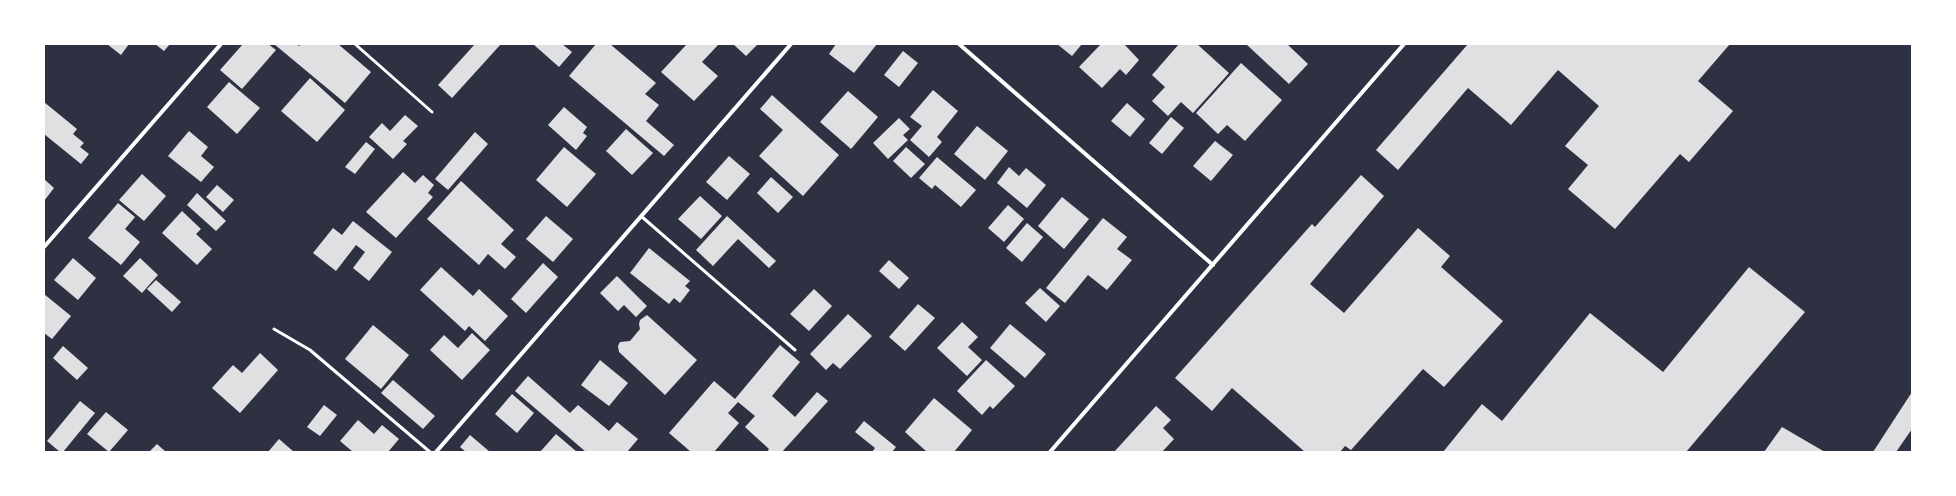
<svg xmlns="http://www.w3.org/2000/svg" width="1956" height="496" font-family="'Nunito Sans',sans-serif">
<style>
.building{fill:#e0e0e3}
.lines{fill:none;stroke-linecap:round;stroke-linejoin:round}
.service{stroke:#fff;stroke-width:3}
.minor{stroke:#fff;stroke-width:4}
</style>
<rect width="100%" height="100%" fill="#2d3142"/>
<g class="building">
<polygon points="107,44 129,44 121,55"/>
<polygon points="155,44 170,44 164,51"/>
<polygon points="243,44 268,44 276,50 242,89 220,70"/>
<polygon points="274,44 296,44 299,46 301,44 338,44 371,72 345,103"/>
<polygon points="475,44 501,44 452,98 438,85"/>
<polygon points="533,44 562,44 572,52 559,67"/>
<polygon points="596,44 610,44 656,83 645,94 659,105 646,121 674,145 664,156 569,76"/>
<polygon points="687,44 719,44 702,62 718,76 694,101 661,72"/>
<polygon points="733,44 758,44 746,56"/>
<polygon points="836,44 877,44 854,73 829,54"/>
<polygon points="1057,44 1082,44 1072,56"/>
<polygon points="1101,44 1124,44 1139,60 1126,75 1120,69 1102,88 1079,67"/>
<polygon points="1179,44 1197,44 1229,73 1193,113 1181,102 1168,116 1152,101 1165,87 1152,75"/>
<polygon points="1246,44 1287,44 1308,64 1289,84"/>
<polygon points="1468,44 1730,44 1698,81 1733,111 1689,162 1680,154 1615,229 1568,189 1588,165 1565,146 1599,106 1558,70 1511,125 1468,88 1398,170 1376,150"/>
<polygon points="903,51 918,63 899,87 884,75"/>
<polygon points="1241,63 1282,100 1245,141 1227,125 1218,134 1196,113"/>
<polygon points="310,78 345,110 317,142 281,111"/>
<polygon points="229,82 260,108 237,134 207,107"/>
<polygon points="933,90 958,111 937,137 942,142 929,157 910,140 922,126 910,117"/>
<polygon points="848,91 878,117 851,149 820,122"/>
<polygon points="772,95 839,155 803,196 759,156 783,130 760,109"/>
<polygon points="44,102 77,129 73,134 84,143 80,147 89,154 81,164 44,134"/>
<polygon points="1127,103 1145,119 1130,137 1111,121"/>
<polygon points="564,107 587,127 583,133 587,136 576,150 548,125"/>
<polygon points="405,115 418,126 403,141 407,144 393,159 369,137 382,123 390,131"/>
<polygon points="1171,117 1184,128 1162,154 1149,143"/>
<polygon points="899,118 910,129 903,135 908,140 888,159 873,143"/>
<polygon points="977,126 1008,151 985,180 954,154"/>
<polygon points="626,129 653,153 632,175 606,151"/>
<polygon points="189,131 208,147 201,156 214,167 201,182 168,156"/>
<polygon points="475,132 488,144 448,190 435,179"/>
<polygon points="1215,141 1233,155 1211,181 1193,166"/>
<polygon points="366,142 375,149 355,174 345,167"/>
<polygon points="564,147 596,174 567,207 536,180"/>
<polygon points="906,147 925,164 911,178 893,161"/>
<polygon points="729,156 750,174 727,200 706,182"/>
<polygon points="937,157 976,190 961,207 935,185 932,189 919,178"/>
<polygon points="1009,167 1019,176 1026,168 1046,185 1027,208 997,183"/>
<polygon points="403,172 415,183 423,175 434,185 428,193 433,197 396,238 366,212"/>
<polygon points="142,174 166,196 144,221 119,200"/>
<polygon points="1361,175 1384,196 1310,284 1344,313 1418,228 1450,256 1441,267 1503,321 1444,387 1423,369 1351,450 1345,446 1340,452 1305,452 1232,388 1212,411 1175,378 1312,224 1315,227"/>
<polygon points="771,177 793,197 778,213 757,193"/>
<polygon points="44,179 54,188 44,201"/>
<polygon points="461,181 514,230 501,244 516,257 505,269 488,254 479,265 427,219"/>
<polygon points="217,185 234,200 223,212 206,197"/>
<polygon points="197,193 226,221 216,231 187,205"/>
<polygon points="700,196 722,216 701,239 678,219"/>
<polygon points="1062,197 1089,219 1064,249 1038,226"/>
<polygon points="118,203 135,217 125,229 140,242 121,265 88,238"/>
<polygon points="1008,205 1024,219 1004,242 988,228"/>
<polygon points="182,211 201,229 196,234 212,249 197,265 162,233"/>
<polygon points="546,216 573,239 553,262 526,239"/>
<polygon points="727,216 776,261 769,268 738,239 713,266 696,250"/>
<polygon points="1103,218 1127,237 1117,249 1132,260 1107,290 1088,275 1065,303 1046,288"/>
<polygon points="353,221 392,252 369,281 353,268 365,252 356,245 336,271 313,253 333,228 342,235"/>
<polygon points="1027,223 1043,237 1022,262 1006,248"/>
<polygon points="649,248 690,281 685,286 690,290 680,303 674,298 669,304 630,273"/>
<polygon points="73,258 96,278 78,300 54,280"/>
<polygon points="140,258 158,275 142,293 123,276"/>
<polygon points="889,260 909,278 899,289 879,271"/>
<polygon points="543,263 558,277 526,313 511,299"/>
<polygon points="441,267 473,296 479,289 508,316 485,341 469,326 465,331 420,290"/>
<polygon points="1749,267 1805,312 1686,452 1443,452 1482,404 1502,421 1590,313 1663,372"/>
<polygon points="617,276 647,306 636,317 624,305 618,311 600,293"/>
<polygon points="156,280 181,302 172,312 147,289"/>
<polygon points="1040,288 1060,306 1046,322 1025,303"/>
<polygon points="814,289 832,306 809,331 790,314"/>
<polygon points="44,294 71,316 52,339 44,333"/>
<polygon points="918,304 935,318 905,351 889,337"/>
<polygon points="848,314 872,336 840,369 833,363 826,370 810,354"/>
<polygon points="647,315 697,360 665,395 619,352 618,346 620,342 630,341 640,329 639,324 640,320"/>
<polygon points="962,322 978,337 968,347 982,360 967,376 937,348"/>
<polygon points="1010,324 1046,354 1025,378 990,348"/>
<polygon points="373,325 409,355 381,389 345,359"/>
<polygon points="472,333 490,350 462,380 430,350 444,335 458,348"/>
<polygon points="780,345 800,362 772,396 795,417 817,392 828,401 782,452 767,452 769,449 745,427 755,416 738,402 728,413 739,423 714,452 691,452 669,433 714,381 735,399"/>
<polygon points="63,346 88,368 77,380 53,358"/>
<polygon points="260,353 278,370 240,413 212,388 233,365 242,373"/>
<polygon points="600,360 628,383 609,406 581,385"/>
<polygon points="986,360 1015,386 993,409 990,406 982,415 957,391"/>
<polygon points="528,376 570,413 578,405 609,431 617,422 638,439 627,452 586,452 515,391"/>
<polygon points="393,380 435,416 423,429 381,393"/>
<polygon points="1912,392 1912,429 1896,452 1873,452"/>
<polygon points="512,394 534,413 517,433 495,414"/>
<polygon points="934,398 972,430 954,452 927,452 905,432"/>
<polygon points="80,401 95,413 63,452 60,452 47,441"/>
<polygon points="324,405 337,415 320,436 307,427"/>
<polygon points="1156,406 1171,420 1163,428 1174,439 1162,452 1114,452"/>
<polygon points="106,412 128,430 109,452 87,434"/>
<polygon points="358,420 374,434 382,425 399,439 388,452 353,452 340,441"/>
<polygon points="864,421 896,447 892,452 872,452 875,448 855,432"/>
<polygon points="1782,427 1825,452 1764,452"/>
<polygon points="556,434 577,452 540,452"/>
<polygon points="470,435 490,452 466,452 460,447"/>
<polygon points="279,439 294,452 268,452"/>
<polygon points="157,444 166,452 149,452"/>
</g>
<g class="lines">
<g class="service">
<polyline points="355,44 432,112"/>
<polyline points="641,216 795,350"/>
<polyline points="274,329 310,350 430,452"/>
</g>
<g class="minor">
<polyline points="959,44 1213,265"/>
<polyline points="44,247 221,44"/>
<polyline points="436,452 791,44"/>
<polyline points="1050,452 1404,44"/>
</g>
</g>
<rect width="1956" height="496" fill="none" stroke="#ffffff" stroke-width="90"/>
</svg>
